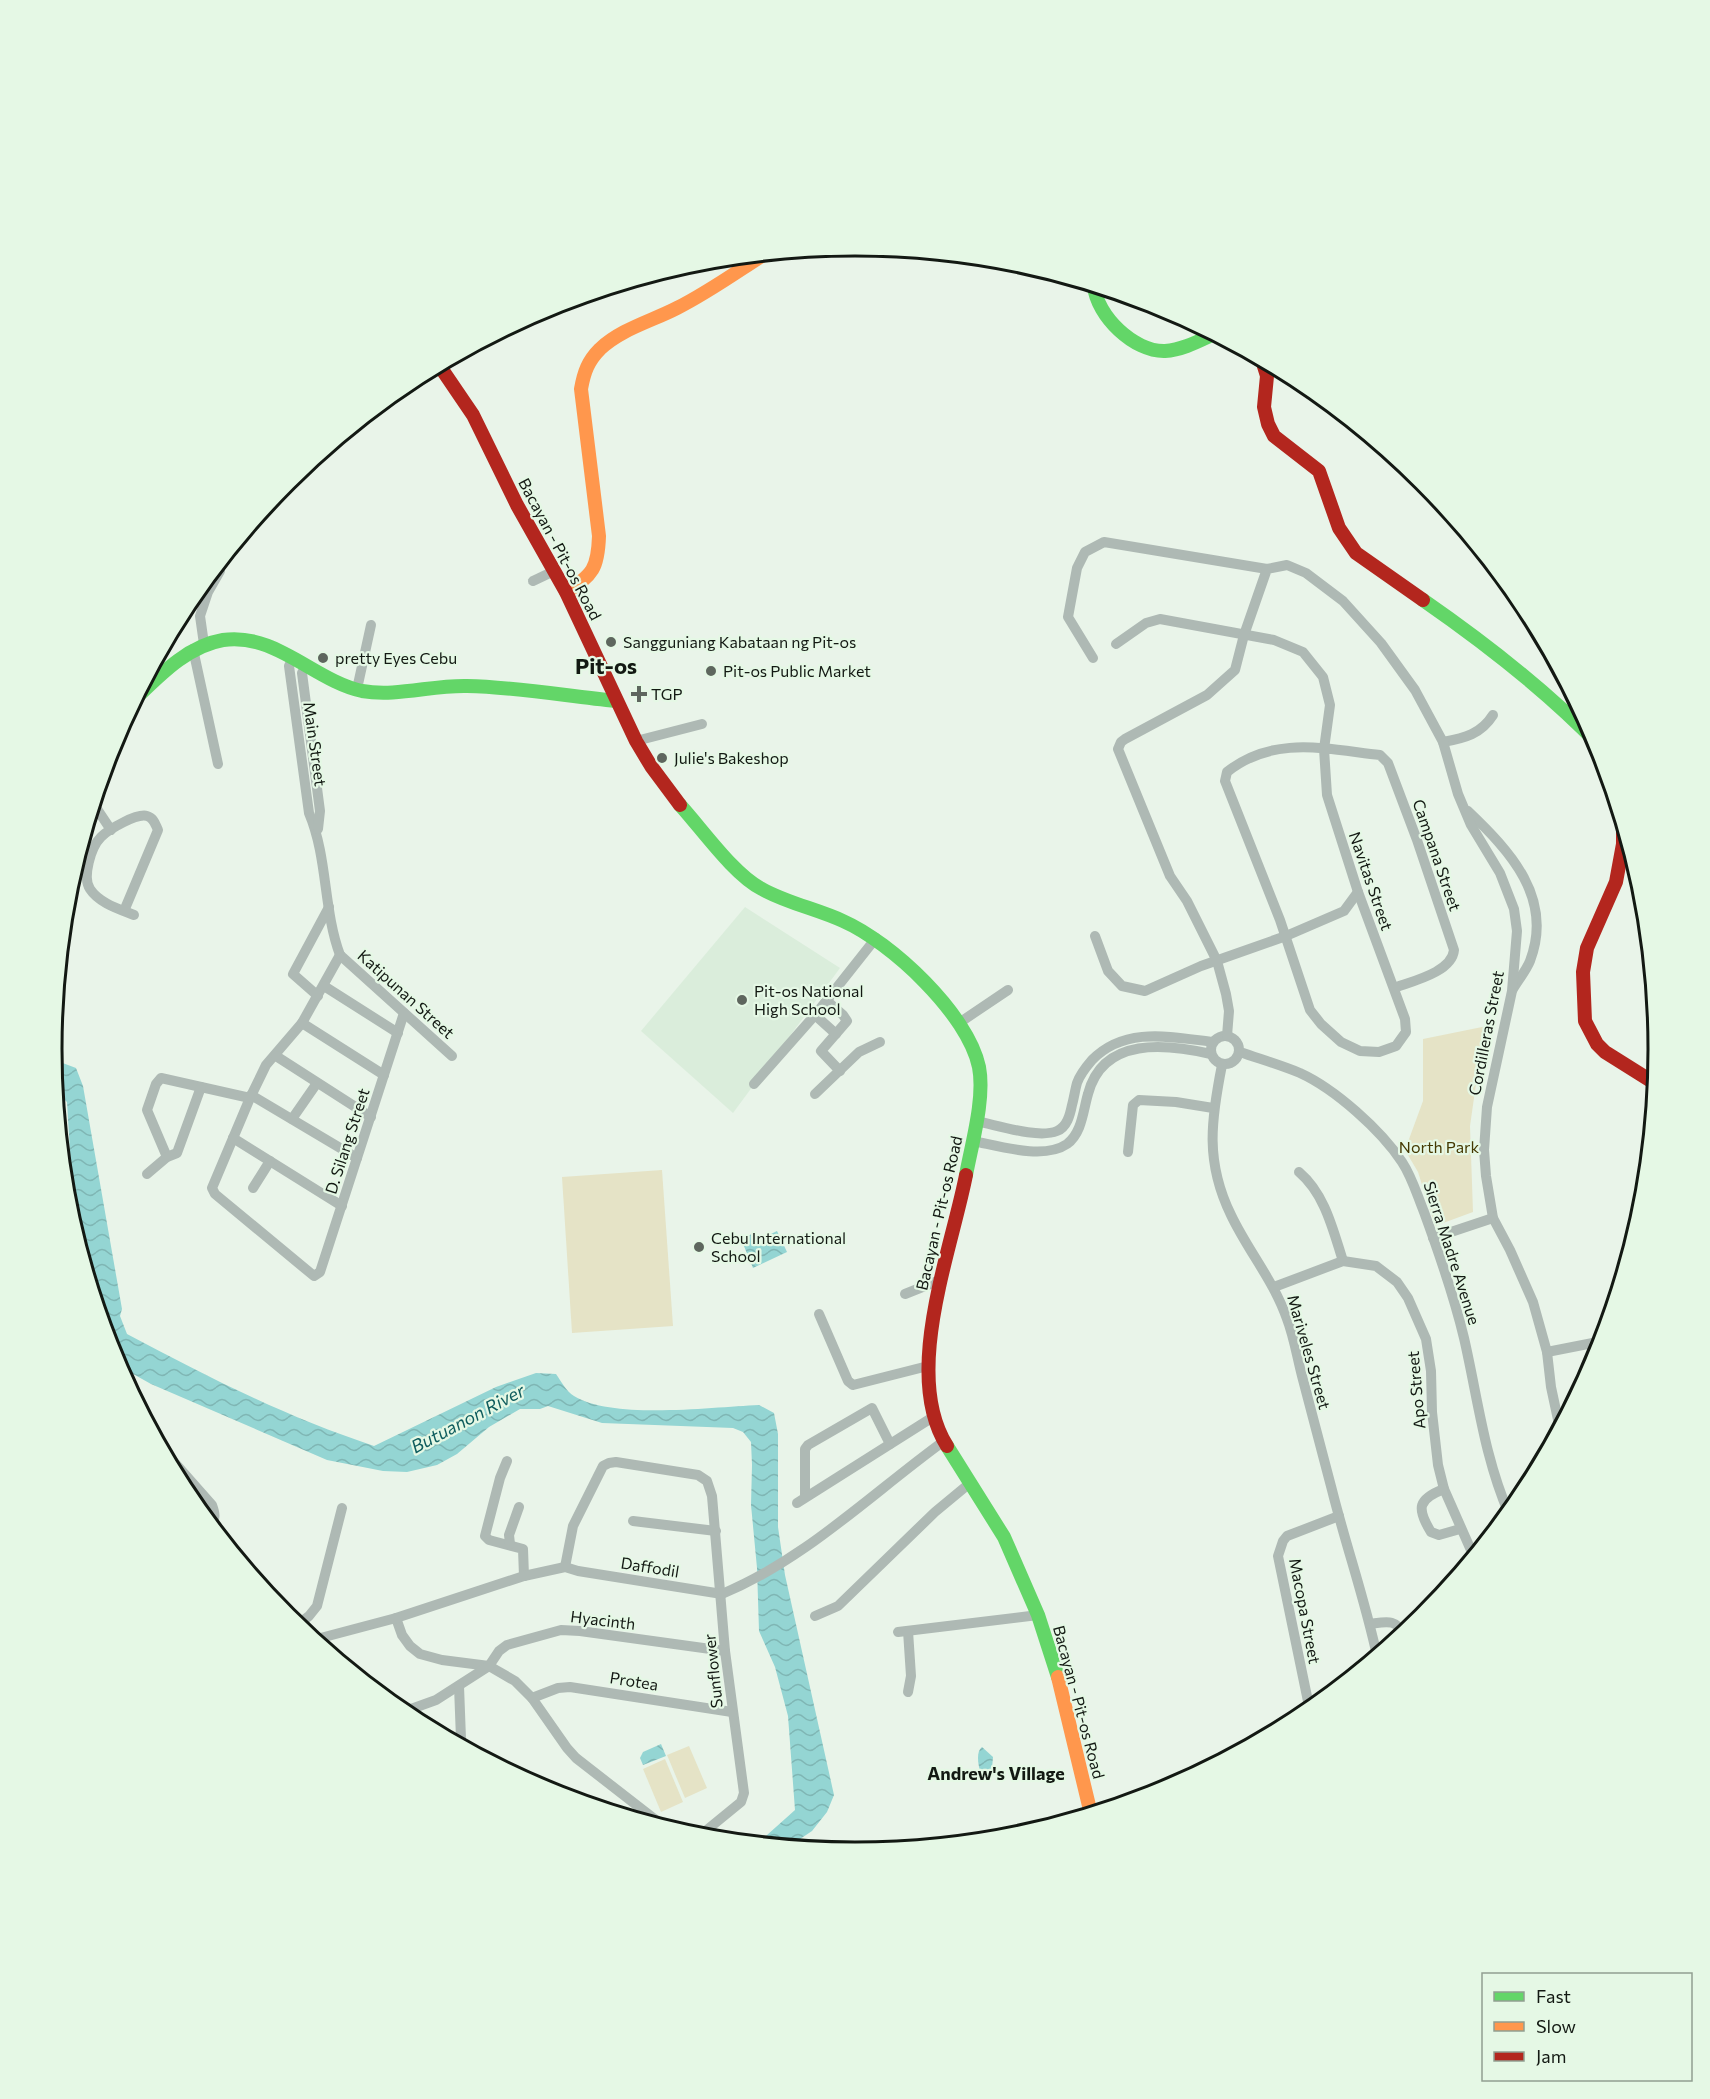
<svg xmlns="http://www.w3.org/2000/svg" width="1710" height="2099" font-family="Commissioner,sans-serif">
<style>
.built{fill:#daeddb}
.cemetery{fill:url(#cemetery-stones)}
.green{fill:#e5e3c6}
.water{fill:url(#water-waves)}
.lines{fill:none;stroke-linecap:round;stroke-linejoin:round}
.street{stroke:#aeb9b4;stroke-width:10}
.fast{stroke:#63d668;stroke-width:14}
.slow{stroke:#ff974d;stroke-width:14}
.jam{stroke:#b3261e;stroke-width:14}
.poi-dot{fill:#5e665e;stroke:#e5f8e5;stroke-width:2}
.labels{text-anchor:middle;stroke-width:4.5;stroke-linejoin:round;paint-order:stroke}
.street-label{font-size:16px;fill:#131913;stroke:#e5f8e5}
.poi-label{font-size:16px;fill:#131913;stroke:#e5f8e5;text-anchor:start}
.park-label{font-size:16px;fill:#443801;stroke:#e5f8e5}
.water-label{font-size:18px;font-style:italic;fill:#0e5c5d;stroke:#e5f8e5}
.neighbourhood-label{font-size:18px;font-weight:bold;fill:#131913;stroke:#e5f8e5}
.district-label{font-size:22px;font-weight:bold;fill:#131913;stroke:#e5f8e5}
.rim{fill:none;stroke:#131913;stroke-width:3}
</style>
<defs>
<pattern id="cemetery-stones" width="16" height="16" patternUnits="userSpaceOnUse" patternTransform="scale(1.5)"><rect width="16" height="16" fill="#e5e3c6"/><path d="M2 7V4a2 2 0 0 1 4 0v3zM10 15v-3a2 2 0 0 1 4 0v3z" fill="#c4c2a9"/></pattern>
<pattern id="water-waves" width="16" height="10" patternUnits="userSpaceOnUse" patternTransform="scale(1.5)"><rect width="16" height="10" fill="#94d5d3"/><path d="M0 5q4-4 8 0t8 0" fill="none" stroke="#7fb6b4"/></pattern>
</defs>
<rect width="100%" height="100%" fill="#e9f4e9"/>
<polygon class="built" points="745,907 840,968 733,1113 641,1031"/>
<polygon class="cemetery" points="55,1095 65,1104 71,1220 66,1206"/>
<g class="green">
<polygon points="1492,1025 1477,1077 1470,1126 1473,1212 1435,1226 1418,1172 1405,1150 1423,1101 1423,1039"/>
<polygon points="662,1170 673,1326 572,1333 562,1177"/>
<polygon points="689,1746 707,1788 685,1798 667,1755"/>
<polygon points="665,1759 683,1802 661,1812 643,1769"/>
</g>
<g class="water">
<path d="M52,1059L76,1068L83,1086L122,1309L120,1316L127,1334C208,1377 286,1417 374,1446L496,1387L536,1373L556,1374C561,1381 566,1391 574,1396C613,1420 711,1407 759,1405L774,1413L778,1434V1527L785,1575L834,1795L827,1812L812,1831L788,1847L757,1844L795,1810L788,1716L775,1667L759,1631L757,1568L751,1505L752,1465L751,1442L743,1432L733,1428L602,1423L548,1406L540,1409H520L489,1427L457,1454L437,1465L407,1472L383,1471L327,1460L151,1384L126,1370L107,1341L75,1235L67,1102L55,1090Z"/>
<polygon points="777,1231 787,1252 753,1268 741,1239 752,1234 756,1241"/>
<polygon points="661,1744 666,1756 643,1765 640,1758 643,1752"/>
<path d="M982,1747L993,1757L992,1768L986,1774L980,1771C978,1764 976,1751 982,1747Z"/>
</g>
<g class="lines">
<g class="street">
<polyline points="533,581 554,571"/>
<polyline points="204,644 200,616 208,592 220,571"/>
<path d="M1116,644L1146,623L1160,619L1274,640L1303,652L1323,677L1330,705L1324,749L1327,795L1358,892L1405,1019L1406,1032L1396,1046L1379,1052L1360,1051L1341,1042L1321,1024L1310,1010L1280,920L1225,781L1227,772C1273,735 1326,749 1380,755L1388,763L1417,840L1454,950C1452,972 1413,981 1394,988"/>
<polyline points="193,649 218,764"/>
<path d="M293,658L289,666L309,813C328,858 323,909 340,955"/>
<polyline points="1093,658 1068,617 1077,568 1085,552 1104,542 1267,569"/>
<polyline points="306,666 302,673 320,811 318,829"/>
<polyline points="357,689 371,625"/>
<polyline points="636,741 702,724"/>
<path d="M1443,742C1465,738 1481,734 1493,715"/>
<polyline points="93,806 97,809 111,830"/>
<path d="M1468,811C1510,851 1554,898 1530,961C1526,971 1518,980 1513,989"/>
<path d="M124,911L158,830C155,824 154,818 147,816C137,813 109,829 101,837C91,847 82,877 90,889C99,903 119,909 134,915"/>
<polyline points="1095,936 1108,971 1122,986 1145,991 1201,966 1286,936 1344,911 1358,892"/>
<polyline points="340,955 302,1023 266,1065 250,1098 212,1188 215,1194 314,1276 320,1272 404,1013"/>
<polyline points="340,955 452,1056"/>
<polyline points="324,986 398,1033"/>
<polyline points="318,996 293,974 329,907"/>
<polyline points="827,1001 843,1015 847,1021 821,1051 840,1071"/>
<polyline points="815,1015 836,1034"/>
<polyline points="302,1023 384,1075"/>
<polyline points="959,1023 1008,990"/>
<circle cx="1225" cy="1050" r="14"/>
<polyline points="1227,1036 1229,1011 1226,994 1217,961 1187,901 1170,876 1118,749 1121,742 1125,739 1207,695 1235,670 1244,635 1267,569 1287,565 1306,573 1343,601 1381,643 1415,690 1443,742 1458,794 1471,825 1500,873 1514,909 1517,931 1512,991 1487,1107 1484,1150 1486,1176 1493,1218 1510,1250 1533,1302 1547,1352 1551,1387 1560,1429"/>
<path d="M1240,1052C1260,1059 1281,1065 1300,1073C1335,1089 1381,1130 1402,1162C1412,1177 1417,1195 1424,1212C1439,1253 1454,1296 1464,1338C1478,1399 1484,1456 1509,1514"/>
<polyline points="276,1056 371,1117"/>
<path d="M1222,1065C1211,1120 1205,1162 1231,1215C1248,1251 1274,1281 1287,1319C1294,1337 1297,1357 1302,1376C1312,1414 1322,1452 1332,1490C1346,1546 1365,1600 1377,1656"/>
<polyline points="754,1084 815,1015 876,938"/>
<polyline points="815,1094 859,1052 880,1042"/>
<polyline points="251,1095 357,1158"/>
<polyline points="292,1119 317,1083"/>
<path d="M976,1121C997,1125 1038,1139 1057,1131C1067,1127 1070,1115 1072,1105C1074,1098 1075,1090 1077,1083C1080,1074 1086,1067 1092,1060C1125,1026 1171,1037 1213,1042"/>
<polyline points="233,1138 342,1206"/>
<path d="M973,1141C999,1146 1044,1160 1067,1144C1082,1133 1083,1111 1088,1094C1103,1036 1167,1044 1211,1054"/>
<polyline points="1128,1152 1133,1105 1139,1100 1176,1102 1213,1108"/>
<polyline points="167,1157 147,1110 156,1084 161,1078 250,1098"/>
<path d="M1299,1172C1325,1194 1333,1230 1343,1261"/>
<polyline points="147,1174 167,1157 177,1153 201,1087"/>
<polyline points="253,1188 270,1161"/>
<polyline points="1433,1238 1493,1218"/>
<polyline points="1274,1287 1343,1261 1376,1266 1397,1282 1408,1298 1426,1339 1431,1371 1432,1412 1438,1465 1444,1489 1474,1557"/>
<polyline points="905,1294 940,1280"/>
<polyline points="819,1314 848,1381 853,1385 928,1366"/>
<polyline points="1547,1352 1603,1341"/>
<path d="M159,1445L212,1505C215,1513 216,1519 211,1527"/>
<polyline points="507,1461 500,1478 485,1536 489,1540 523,1549 524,1576"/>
<path d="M1444,1489C1418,1499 1416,1508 1431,1532L1439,1535L1460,1529"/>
<polyline points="805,1497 805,1449 808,1445 872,1408 890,1444"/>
<polyline points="797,1503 933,1417"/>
<polyline points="633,1521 716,1531"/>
<polyline points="510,1544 509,1535 519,1507"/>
<polyline points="565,1567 573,1526 603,1466 609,1463 616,1462 698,1475 707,1481 712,1496 725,1651 744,1793 741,1802 697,1838"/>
<polyline points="815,1616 838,1606 935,1512 970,1483"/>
<polyline points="396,1618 402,1635 410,1646 420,1654 442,1660 489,1666 515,1681 532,1698 567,1748 576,1758 666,1828"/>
<path d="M1370,1624C1385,1622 1397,1618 1403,1635"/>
<polyline points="296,1626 309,1616 317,1606 342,1508"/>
<polyline points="908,1631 911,1676 908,1692"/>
<polyline points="898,1632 1038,1615"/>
<path d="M313,1640L396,1618L524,1576L565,1567L578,1571L722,1594C806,1559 871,1494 944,1441"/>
<polyline points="532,1698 558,1688 570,1687 732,1712"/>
<polyline points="393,1705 411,1709 436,1700 489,1666 499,1651 507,1645 561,1630 580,1631 725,1651"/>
<polyline points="1310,1711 1278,1556 1283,1541 1287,1536 1339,1516"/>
<polyline points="456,1743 461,1739 459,1686"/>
</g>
<g class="fast">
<path d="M1094,286C1097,316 1134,352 1165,351C1182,350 1199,341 1214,334"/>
<path d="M1423,600C1485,643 1546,690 1599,745"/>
<path d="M134,700C159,676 187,646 223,640C275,632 315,681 362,691C397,697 432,685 467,686C517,687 566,696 616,701"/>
<path d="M680,805C702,829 734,875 762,889C787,903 817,909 843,921C891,942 968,1014 979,1067C985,1098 972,1143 966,1175"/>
<polyline points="947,1446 1004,1537 1038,1615 1058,1677"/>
</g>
<g class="slow">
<path d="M566,592C593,575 598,568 599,536L581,389C584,372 588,361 600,349C621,329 652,321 677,308C707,293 735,273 763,255"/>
<polyline points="1058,1677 1091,1814"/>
</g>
<g class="jam">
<polyline points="1262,360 1267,376 1264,407 1268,424 1274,436 1319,471 1339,528 1356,553 1423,600"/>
<polyline points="439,365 473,415 517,505 566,592 636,741 651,766 680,805"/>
<polyline points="1623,826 1623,844 1616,882 1587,948 1583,972 1585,1021 1597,1044 1605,1052 1656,1084"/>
<path d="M947,1446C902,1375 951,1252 966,1175"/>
</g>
</g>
<g class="poi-dot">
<circle cx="611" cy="642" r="6"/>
<circle cx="323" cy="658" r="6"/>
<circle cx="711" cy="671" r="6"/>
<path d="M636 685h6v6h6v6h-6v6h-6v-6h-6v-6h6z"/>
<circle cx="662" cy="758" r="6"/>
<circle cx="742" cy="1000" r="6"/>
<circle cx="699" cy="1247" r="6"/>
</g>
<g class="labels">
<g class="street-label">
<text transform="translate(560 549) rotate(62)" y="6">Bacayan - Pit-os Road</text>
<text transform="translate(315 744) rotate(82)" y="6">Main Street</text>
<text transform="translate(1437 855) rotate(71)" y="6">Campana Street</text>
<text transform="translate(1371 881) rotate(71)" y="6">Navitas Street</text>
<text transform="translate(406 994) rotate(42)" y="6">Katipunan Street</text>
<text transform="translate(1486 1033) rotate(-79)" y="6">Cordilleras Street</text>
<text transform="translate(347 1141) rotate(-72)" y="6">D. Silang Street</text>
<text transform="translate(939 1213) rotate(-77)" y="6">Bacayan - Pit-os Road</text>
<text transform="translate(1452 1253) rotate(72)" y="6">Sierra Madre Avenue</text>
<text transform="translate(1309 1352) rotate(74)" y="6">Mariveles Street</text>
<text transform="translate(1416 1390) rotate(-95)" y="6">Apo Street</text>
<text transform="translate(650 1567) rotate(9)" y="6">Daffodil</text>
<text transform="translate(1305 1611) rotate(79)" y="6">Macopa Street</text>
<text transform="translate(603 1620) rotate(7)" y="6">Hyacinth</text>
<text transform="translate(713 1671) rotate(-96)" y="6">Sunflower</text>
<text transform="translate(634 1681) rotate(9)" y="6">Protea</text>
<text transform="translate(1079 1702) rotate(75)" y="6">Bacayan - Pit-os Road</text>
</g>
<g class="poi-label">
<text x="623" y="648">Sangguniang Kabataan ng Pit-os</text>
<text x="335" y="664">pretty Eyes Cebu</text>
<text x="723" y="677">Pit-os Public Market</text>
<text x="651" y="700">TGP</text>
<text x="674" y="764">Julie's Bakeshop</text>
<text x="754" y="997">Pit-os National<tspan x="754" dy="18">High School</tspan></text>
<text x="711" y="1244">Cebu International<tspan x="711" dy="18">School</tspan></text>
</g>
<g class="park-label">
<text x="1439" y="1153">North Park</text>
</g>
<g class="water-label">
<text transform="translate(468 1419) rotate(-28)" y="6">Butuanon River</text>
</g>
<g class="neighbourhood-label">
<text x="996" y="1780">Andrew's Village</text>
</g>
<g class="district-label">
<text x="606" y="674">Pit-os</text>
</g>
</g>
<path d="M0 0H1710V2099H0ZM62 1049a793 793 0 1 1 1586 0a793 793 0 1 1-1586 0Z" fill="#e5f8e5" fill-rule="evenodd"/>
<path class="rim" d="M62 1049a793 793 0 1 1 1586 0a793 793 0 1 1-1586 0Z"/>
<rect x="1482" y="1973" width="210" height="108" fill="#e5f8e5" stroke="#919f91" stroke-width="1.5"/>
<rect x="1494" y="1992" width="30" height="9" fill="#63d668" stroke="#919f91" stroke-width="1.5"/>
<text x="1536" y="2003" font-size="18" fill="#131913">Fast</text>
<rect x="1494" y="2022" width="30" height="9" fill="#ff974d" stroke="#919f91" stroke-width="1.5"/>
<text x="1536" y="2033" font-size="18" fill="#131913">Slow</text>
<rect x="1494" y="2052" width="30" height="9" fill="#b3261e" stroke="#919f91" stroke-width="1.5"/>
<text x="1536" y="2063" font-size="18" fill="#131913">Jam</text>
</svg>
